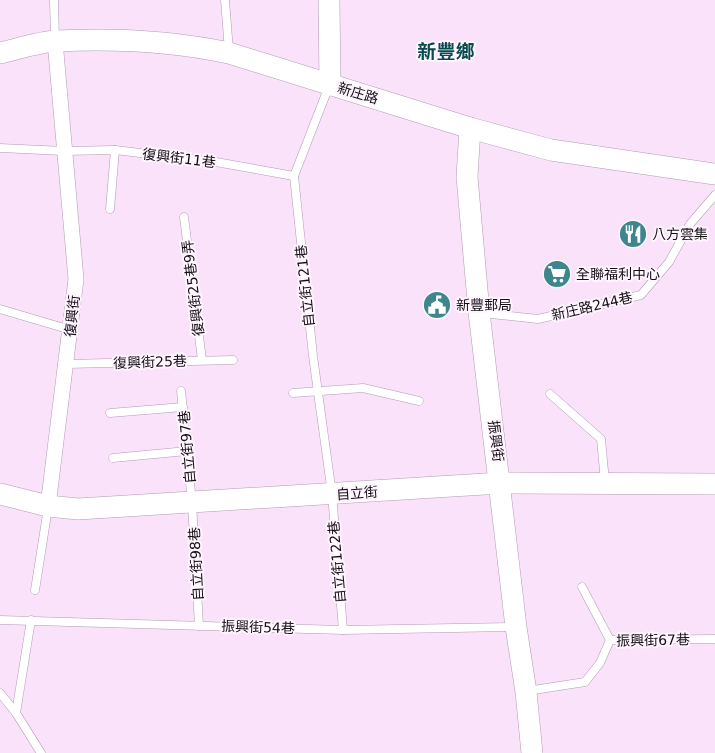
<svg xmlns="http://www.w3.org/2000/svg" width="715" height="753" font-family="'DejaVu Sans','Noto Sans TC',sans-serif">
<style>
.lines{fill:none;stroke-linecap:round;stroke-linejoin:round}
.lane-casing{stroke:#b19cb2;stroke-width:9}
.street-casing{stroke:#b19cb2;stroke-width:16}
.secondary-casing{stroke:#b19cb2;stroke-width:22}
.lane{stroke:#fff;stroke-width:8}
.street{stroke:#fff;stroke-width:15}
.secondary{stroke:#fff;stroke-width:21}
.labels{text-anchor:middle;stroke-width:4;stroke-linejoin:round;paint-order:stroke}
.street-label{font-size:14px;fill:#150e15;stroke:#fef5fe}
.poi-label{font-size:14px;fill:#150e15;stroke:#fef5fe;text-anchor:start}
.district-label{font-size:19px;font-weight:bold;fill:#094950;stroke:#fef5fe}
</style>
<rect width="100%" height="100%" fill="#f9e2fa"/>
<g class="lines">
<defs>
<g id="lane">
<polyline points="54,0 55,40"/>
<polyline points="225,0 229,51"/>
<polyline points="329,86 294,176 313,356 332,494 343,630"/>
<polyline points="0,148 64,151 115,150 216,162 294,176"/>
<polyline points="110,209 115,150"/>
<polyline points="184,217 202,360"/>
<polyline points="0,309 71,330"/>
<polyline points="481,313 538,319 641,295 669,262 690,224 715,195"/>
<polyline points="67,364 233,360"/>
<polyline points="181,391 192,503 199,626"/>
<polyline points="293,393 363,388 419,401"/>
<polyline points="550,394 601,439 605,482"/>
<polyline points="110,413 183,407"/>
<polyline points="113,458 187,451"/>
<polyline points="582,587 610,640"/>
<polyline points="35,590 48,508"/>
<polyline points="0,620 343,630 514,627"/>
<polyline points="527,691 585,682 600,663 610,640 715,639"/>
<polyline points="0,693 16,713 41,753"/>
<polyline points="16,713 31,620"/>
</g>
<polyline id="street" points="48,506 76,279 55,41"/>
<g id="secondary">
<polyline points="329,0 330,85"/>
<path d="M0,53C18,49 38,42 56,41C113,38 173,41 229,53L470,128L551,150L715,174"/>
<polyline points="470,128 467,177 479,312 516,627 526,692 532,753"/>
<polyline points="0,494 48,506 78,509 501,483 715,484"/>
</g>
</defs>
<use href="#lane" class="lane-casing"/>
<use href="#street" class="street-casing"/>
<use href="#secondary" class="secondary-casing"/>
<use href="#lane" class="lane"/>
<use href="#street" class="street"/>
<use href="#secondary" class="secondary"/>
</g>
<defs>
<symbol id="restaurant-disc" viewBox="-11 -11 22 22"><circle r="9.5" fill="#3e858e" stroke="#fef5fe"/><path d="M-5-6h1v4h1v-4h1v4h1v-4h1v5L-1.5 .5V6h-2V.5L-5-1ZM5-6V6H3V1.5H1.5Q1.5-4 5-6Z" fill="#fff"/></symbol>
<symbol id="supermarket-disc" viewBox="-11 -11 22 22"><circle r="9.5" fill="#3e858e" stroke="#fef5fe"/><path d="M-6-5.5h2.5l.6 2H6L4.5 2H-2.5L-4.4-4H-6ZM-1.5 3.2a1.3 1.3 0 1 0 .1 0ZM3 3.2a1.3 1.3 0 1 0 .1 0Z" fill="#fff"/></symbol>
<symbol id="civic-disc" viewBox="-11 -11 22 22"><circle r="9.5" fill="#3e858e" stroke="#fef5fe"/><path d="M-.6-6.5H3V-4.5H.6V-3L4-1V1h2V6H-6V1h2V-1L-.6-3ZM-1.2 2.5V6h2.4V2.5Z" fill="#fff"/></symbol>
</defs>
<g fill-rule="evenodd">
<use href="#restaurant-disc" x="617" y="218" width="32" height="32"/>
<use href="#supermarket-disc" x="541" y="258" width="32" height="32"/>
<use href="#civic-disc" x="421" y="289" width="32" height="32"/>
</g>
<g class="labels">
<g class="street-label">
<text transform="translate(358 93) rotate(17)" y="5">新庄路</text>
<text transform="translate(179 158) rotate(7)" y="5">復興街11巷</text>
<text transform="translate(305 286) rotate(-96)" y="5">自立街121巷</text>
<text transform="translate(193 288) rotate(-97)" y="5">復興街25巷9弄</text>
<text transform="translate(592 306) rotate(-13)" y="5">新庄路244巷</text>
<text transform="translate(72 316) rotate(-84)" y="5">復興街</text>
<text transform="translate(150 362) rotate(-2)" y="5">復興街25巷</text>
<text transform="translate(496 441) rotate(83)" y="5">振興街</text>
<text transform="translate(187 447) rotate(-95)" y="5">自立街97巷</text>
<text transform="translate(357 493) rotate(-4)" y="5">自立街</text>
<text transform="translate(337 562) rotate(-95)" y="5">自立街122巷</text>
<text transform="translate(196 564) rotate(-93)" y="5">自立街98巷</text>
<text transform="translate(258 627) rotate(2)" y="5">振興街54巷</text>
<text transform="translate(653 640) rotate(-1)" y="5">振興街67巷</text>
</g>
<g class="poi-label">
<text x="652" y="239">八方雲集</text>
<text x="576" y="279">全聯福利中心</text>
<text x="456" y="310">新豐郵局</text>
</g>
<g class="district-label">
<text x="446" y="58">新豐鄉</text>
</g>
</g>
</svg>
